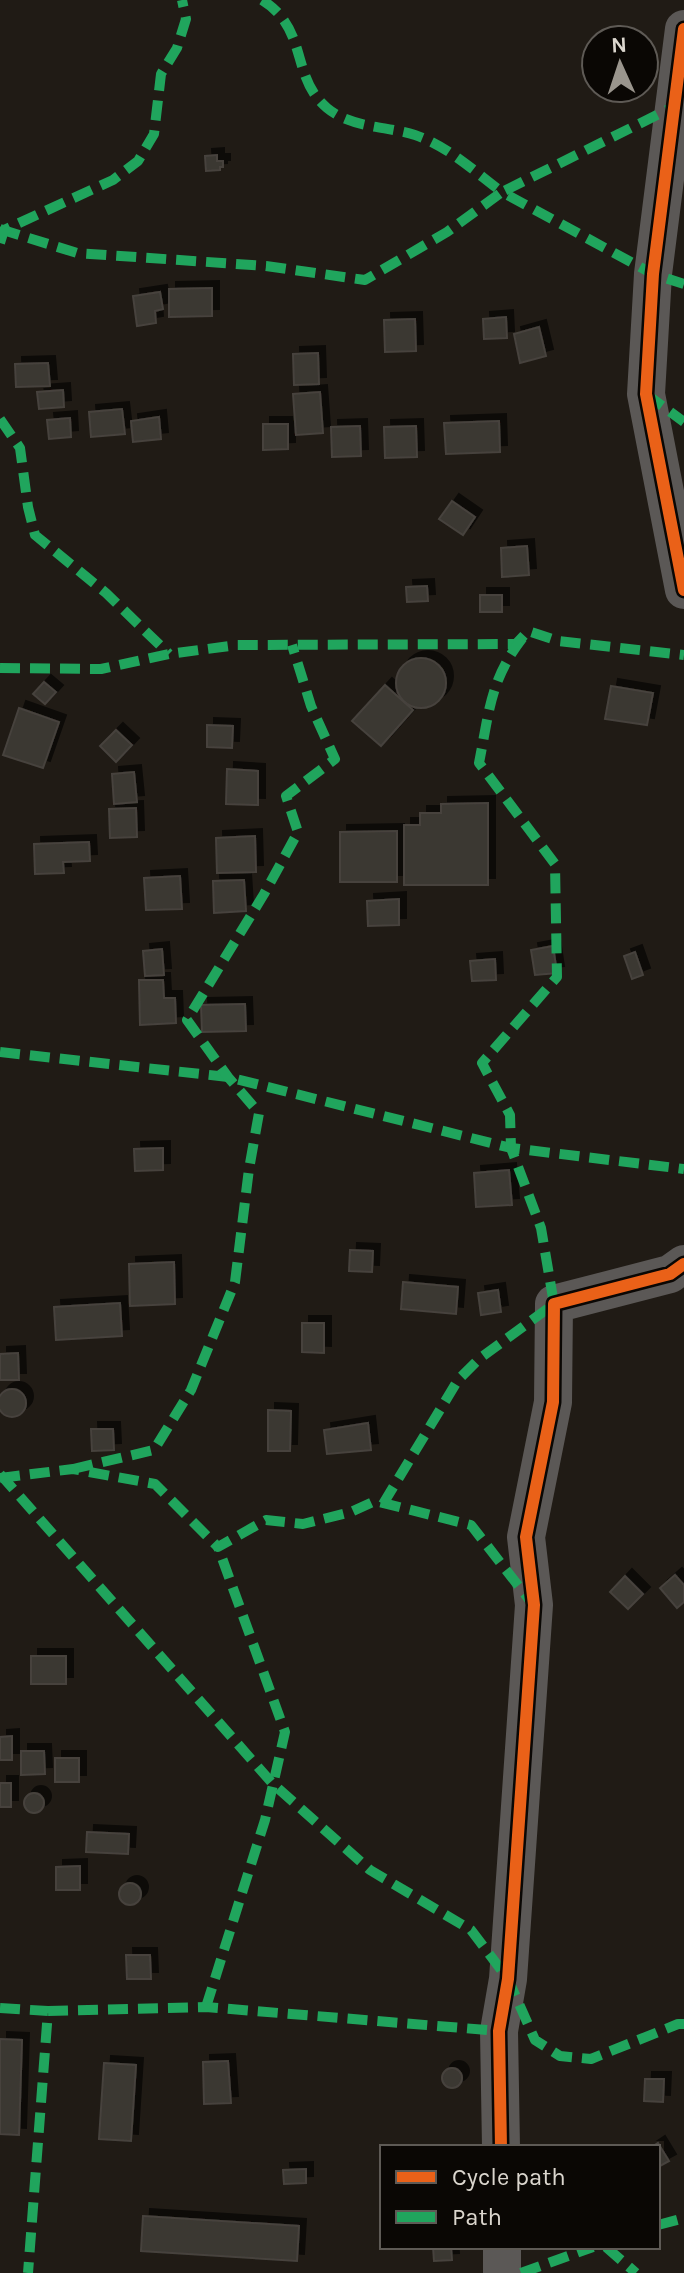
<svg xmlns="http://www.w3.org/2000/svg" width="684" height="2273" font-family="Karla,sans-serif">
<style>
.building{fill:#3b3732;stroke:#46423d;stroke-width:2;filter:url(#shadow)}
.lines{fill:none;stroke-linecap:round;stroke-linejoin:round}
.minor{stroke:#5b5856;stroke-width:38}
.quiet{stroke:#20a55d;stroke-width:10;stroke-dasharray:20 10;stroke-linecap:butt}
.cycleway-casing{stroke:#0a0704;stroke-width:17}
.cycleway{stroke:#ea6118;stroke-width:12}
</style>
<defs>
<filter id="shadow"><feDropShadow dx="7" dy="-7" stdDeviation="0" flood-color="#0009"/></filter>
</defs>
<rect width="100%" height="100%" fill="#201b15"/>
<g class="building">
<polygon points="217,155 217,161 223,161 223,167 220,167 220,170 206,171 205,156"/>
<polygon points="212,288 212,316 169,317 169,289"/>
<polygon points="160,292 163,309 155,311 156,323 137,326 133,296"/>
<polygon points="506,317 507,338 484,339 483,319"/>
<polygon points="415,319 416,351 385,352 384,320"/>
<polygon points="539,327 546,356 520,363 514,334"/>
<polygon points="318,353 319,384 294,385 293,354"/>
<polygon points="48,363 50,386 16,387 15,364"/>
<polygon points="63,390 64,407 39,409 37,392"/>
<polygon points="320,392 323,433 296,435 293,394"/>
<polygon points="122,409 125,434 91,437 89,412"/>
<polygon points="159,417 161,439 133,442 131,421"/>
<polygon points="70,418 71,437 49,439 47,420"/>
<polygon points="499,421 500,452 446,454 444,423"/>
<polygon points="263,424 288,424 288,449 263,450"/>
<polygon points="360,426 361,456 332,457 331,427"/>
<polygon points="416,426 417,457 385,458 384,427"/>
<polygon points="452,501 475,517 463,535 439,519"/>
<polygon points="527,546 529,575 502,577 501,548"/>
<polygon points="427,586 428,601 407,602 406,587"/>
<rect x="480" y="595" width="22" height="17"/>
<circle cx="421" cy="683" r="25"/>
<polygon points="44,682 56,692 45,704 33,694"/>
<polygon points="385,685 413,710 381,746 352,721"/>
<polygon points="611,686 653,693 647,725 605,719"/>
<polygon points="19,708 59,722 43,768 3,755"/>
<polygon points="207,725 233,726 232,748 207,747"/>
<polygon points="116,730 132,745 116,762 100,746"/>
<polygon points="227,769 258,771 258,805 226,804"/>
<polygon points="134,772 137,802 114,804 112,774"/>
<polygon points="488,803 488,885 404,885 404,825 420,825 420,813 441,813 441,804"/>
<polygon points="136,808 137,837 110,838 109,809"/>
<polygon points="397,831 397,882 340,882 340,832"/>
<polygon points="255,836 256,872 217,873 216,838"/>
<polygon points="89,842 90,861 63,862 64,873 35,874 34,844"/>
<polygon points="180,876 182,909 146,910 144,878"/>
<polygon points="244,880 246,911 214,913 213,881"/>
<polygon points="399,899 399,925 368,926 367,901"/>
<polygon points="553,946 557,973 535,975 531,950"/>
<polygon points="162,949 164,975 145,976 143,951"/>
<polygon points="635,952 643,975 632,979 624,956"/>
<polygon points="495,959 496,980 472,981 470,961"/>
<polygon points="139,980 163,980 164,998 175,998 176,1023 140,1025"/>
<polygon points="245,1004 246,1031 202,1032 201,1005"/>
<polygon points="163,1148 163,1170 135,1171 134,1149"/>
<polygon points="509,1170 512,1205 476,1207 474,1173"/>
<polygon points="350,1250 373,1251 372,1272 349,1271"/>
<polygon points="174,1262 175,1304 130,1306 129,1264"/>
<polygon points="403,1282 458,1287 456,1314 401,1309"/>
<polygon points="498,1290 501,1312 481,1315 478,1293"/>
<polygon points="120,1303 122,1336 56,1340 54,1307"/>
<polygon points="302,1323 324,1323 324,1353 302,1352"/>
<polygon points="18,1353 19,1380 0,1380 0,1354"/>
<circle cx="12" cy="1403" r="14"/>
<polygon points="268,1410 291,1411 290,1451 268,1451"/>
<polygon points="368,1423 371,1450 327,1454 324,1430"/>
<polygon points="91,1429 113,1429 114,1450 92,1451"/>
<polygon points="675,1575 684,1585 684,1602 677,1608 660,1588"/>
<polygon points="625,1576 643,1594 628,1609 610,1592"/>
<rect x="31" y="1656" width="35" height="28"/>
<polygon points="12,1736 12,1760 0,1760 0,1737"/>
<polygon points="21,1751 44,1751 45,1774 21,1775"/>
<rect x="55" y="1758" width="24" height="24"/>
<rect x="0" y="1783" width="11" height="24"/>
<circle cx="34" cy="1803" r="10"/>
<polygon points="87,1832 129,1834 128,1854 86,1852"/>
<polygon points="80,1866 80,1890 56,1890 56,1867"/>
<circle cx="130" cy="1894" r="11"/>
<polygon points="126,1955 150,1955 151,1979 127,1979"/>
<polygon points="0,2039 22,2040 19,2135 0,2134"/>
<polygon points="228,2061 231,2103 204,2104 203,2062"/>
<polygon points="104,2063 136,2065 131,2141 99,2139"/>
<circle cx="452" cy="2078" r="10"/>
<polygon points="645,2079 664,2079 663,2102 644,2101"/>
<polygon points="658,2143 669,2161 658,2167 658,2147 652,2147"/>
<polygon points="306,2169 306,2183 284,2184 283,2170"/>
<polygon points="143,2216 299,2226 297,2261 141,2251"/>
<polygon points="433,2247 451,2247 452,2260 434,2261"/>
</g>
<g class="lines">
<g class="minor">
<polyline points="684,29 653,274 646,394 684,590"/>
<polyline points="501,2147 499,2031 508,1979 534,1605 526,1537 553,1402 554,1304 670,1274 684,1264"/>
<polyline points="502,2247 502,2273"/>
</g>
<g class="quiet">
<path d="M262,0C309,29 290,77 327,108C351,128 386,126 415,135C448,146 475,172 502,192L673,107"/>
<polyline points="0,229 77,253 266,266 365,280 447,232 502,192 653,274 684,284"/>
<polyline points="0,243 4,230 113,180 138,161 154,134 161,74 177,48 186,19 182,0"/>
<polyline points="646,394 684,422"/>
<polyline points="0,419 20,448 28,507 35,535 106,593 169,654"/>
<polyline points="0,668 101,669 169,654 237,645 516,644 528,631 558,641 684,655"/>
<polyline points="0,1052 228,1077 511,1148 684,1169"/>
<polyline points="73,1469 154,1450 191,1390 235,1282 249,1169 259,1113 228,1077 187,1020 264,894 298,832 286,796 335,759 311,706 292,645"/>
<polyline points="0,1474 273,1784 370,1870 471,1930 508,1979 535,2040 560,2056 591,2059 678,2024 684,2024"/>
<polyline points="0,1478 73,1469 155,1484 218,1547 266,1520 303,1524 351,1512 375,1501 471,1525 531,1602"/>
<path d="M383,1504L458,1380L479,1359L554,1304L541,1228L511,1148L510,1115L482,1063L557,977L555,864L479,763C490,708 490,677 528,631"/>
<polyline points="206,2007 265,1820 285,1732 218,1547"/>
<polyline points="0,2008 48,2011 28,2273"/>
<polyline points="48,2011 206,2007 499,2031"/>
<polyline points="658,2225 684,2218"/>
<polyline points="606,2247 636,2273"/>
<polyline points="521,2273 593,2247"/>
</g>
<defs>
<g id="cycleway">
<polyline points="684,29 653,274 646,394 684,590"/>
<polyline points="501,2147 499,2031 508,1979 534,1605 526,1537 553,1402 554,1304 670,1274 684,1264"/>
</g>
</defs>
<use href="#cycleway" class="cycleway-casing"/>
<use href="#cycleway" class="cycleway"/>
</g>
<rect x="380" y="2145" width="280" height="104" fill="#0a0704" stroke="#5e5a55" stroke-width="2"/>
<rect x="396" y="2171" width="40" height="12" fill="#ea6118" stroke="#5e5a55" stroke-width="2"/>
<text x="452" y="2185" font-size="24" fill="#dbd6ce">Cycle path</text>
<rect x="396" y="2211" width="40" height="12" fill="#20a55d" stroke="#5e5a55" stroke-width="2"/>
<text x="452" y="2225" font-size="24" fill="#dbd6ce">Path</text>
<g transform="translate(620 64) rotate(357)"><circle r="38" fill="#0a0704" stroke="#5e5a55" stroke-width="2"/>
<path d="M0-6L14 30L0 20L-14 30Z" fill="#9a958d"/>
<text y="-12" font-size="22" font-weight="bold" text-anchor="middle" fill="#dbd6ce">N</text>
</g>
</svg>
